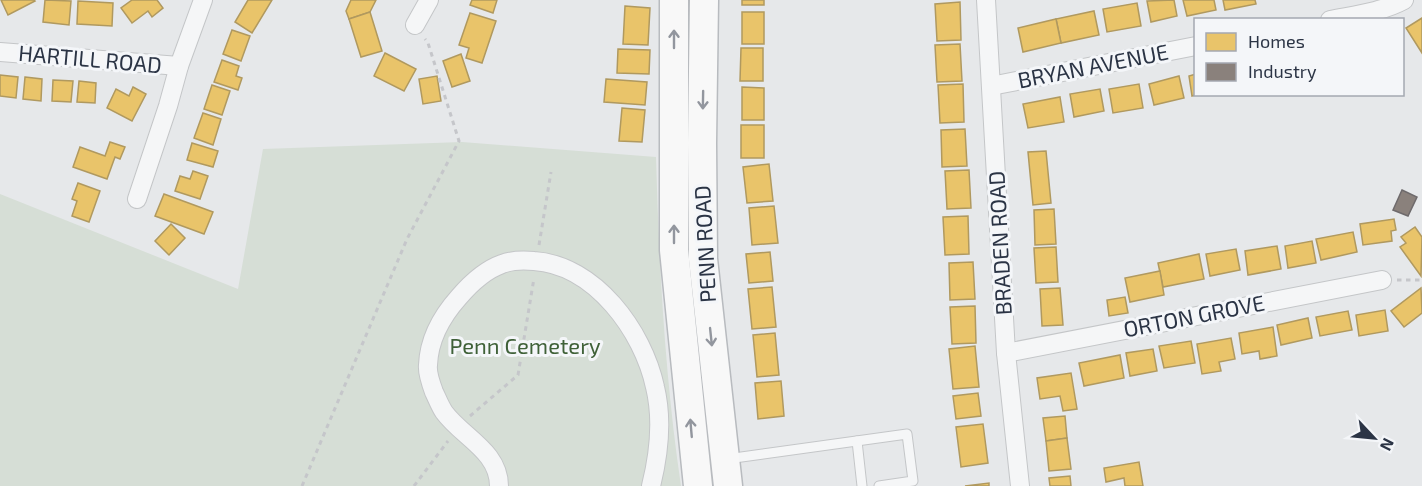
<svg xmlns="http://www.w3.org/2000/svg" width="1422" height="486" font-family="'Exo 2',sans-serif">
<style>
.green{fill:#d6ded6}
.homes{fill:#e9c46a;stroke:#b0995f;stroke-width:1.5}
.industry{fill:#8a817c;stroke:#6e6a6c;stroke-width:1.5}
.lines{fill:none;stroke-linecap:round;stroke-linejoin:round}
.service-casing{stroke:#c4c6c8;stroke-width:11}
.minor-casing{stroke:#c4c6c8;stroke-width:20}
.trunk-casing{stroke:#b8bbbf;stroke-width:31}
.path{stroke:#c5c6ca;stroke-width:3;stroke-dasharray:4.5 4.5;stroke-linecap:butt}
.service{stroke:#f5f6f7;stroke-width:9}
.minor{stroke:#f5f6f7;stroke-width:18}
.trunk{stroke:#f8f8f8;stroke-width:28}
.oneway{stroke:#92969e}
.labels{text-anchor:middle;stroke-width:6;stroke-linejoin:round;paint-order:stroke}
.street-label{font-size:22px;fill:#2b3445;stroke:#f4f6f9}
.park-label{font-size:22px;fill:#3f6138;stroke:#f4f6f9}
</style>
<rect width="100%" height="100%" fill="#e6e8ea"/>
<path class="green" d="M462,142L656,157C659,267 665,377 681,486H0V194L238,289L263,149Z"/>
<g class="homes">
<polygon points="1,0 34,0 35,1 8,15"/>
<polygon points="45,0 71,1 69,25 43,22"/>
<polygon points="132,0 157,0 163,8 152,17 148,11 132,23 121,8"/>
<polygon points="248,0 272,0 252,33 235,22"/>
<polygon points="351,0 376,0 370,12 349,19 346,11"/>
<polygon points="472,0 497,0 493,13 470,5"/>
<rect x="742" y="0" width="22" height="5"/>
<polygon points="1174,0 1177,16 1151,22 1147,1"/>
<polygon points="1183,0 1214,0 1216,10 1187,16"/>
<polygon points="1223,0 1255,0 1256,4 1225,10"/>
<polygon points="78,1 113,3 112,26 77,24"/>
<polygon points="960,2 961,40 937,41 935,4"/>
<polygon points="1137,3 1141,26 1107,32 1103,9"/>
<polygon points="625,6 650,8 648,45 623,44"/>
<polygon points="1094,11 1099,35 1061,43 1056,19"/>
<polygon points="370,12 382,51 361,57 349,19"/>
<rect x="742" y="12" width="22" height="32"/>
<polygon points="470,13 496,21 482,63 466,58 469,48 459,45"/>
<polygon points="1422,18 1422,53 1406,28"/>
<polygon points="1056,19 1061,43 1023,52 1018,28"/>
<polygon points="232,30 250,36 241,61 223,54"/>
<polygon points="960,44 962,81 937,82 935,45"/>
<polygon points="741,48 763,48 763,81 740,81"/>
<polygon points="618,49 650,50 649,74 617,73"/>
<polygon points="385,53 416,69 404,91 374,76"/>
<polygon points="461,54 470,81 452,87 443,61"/>
<polygon points="222,60 239,66 236,76 242,78 238,90 214,82"/>
<polygon points="1196,74 1196,94 1199,94 1192,96 1189,76"/>
<polygon points="0,75 18,77 16,98 0,96"/>
<polygon points="437,76 441,101 423,104 419,79"/>
<polygon points="1179,76 1184,98 1154,105 1149,84"/>
<polygon points="25,77 42,79 41,101 23,99"/>
<polygon points="606,79 647,82 645,105 604,102"/>
<polygon points="53,80 73,81 71,102 52,101"/>
<polygon points="79,81 96,83 95,103 77,102"/>
<polygon points="963,84 964,122 940,123 938,85"/>
<polygon points="1139,84 1143,108 1113,113 1109,89"/>
<polygon points="212,85 230,91 222,115 204,109"/>
<polygon points="133,87 146,94 132,121 107,108 116,89 129,96"/>
<polygon points="742,87 764,88 764,120 742,120"/>
<polygon points="1100,89 1104,111 1074,117 1070,94"/>
<polygon points="1060,97 1064,122 1028,128 1023,104"/>
<polygon points="622,108 645,110 642,142 619,141"/>
<polygon points="203,113 221,119 213,145 194,138"/>
<rect x="741" y="125" width="23" height="33"/>
<polygon points="965,129 967,166 942,167 941,130"/>
<polygon points="110,142 125,147 120,159 115,157 107,179 73,167 80,147 105,156"/>
<polygon points="192,143 218,151 213,167 187,160"/>
<polygon points="1046,151 1051,203 1033,205 1028,152"/>
<polygon points="769,164 773,201 747,203 743,167"/>
<polygon points="969,170 971,208 947,209 945,171"/>
<polygon points="193,171 208,176 200,199 175,191 180,176 190,179"/>
<polygon points="78,183 100,191 89,222 72,216 77,201 72,199"/>
<polygon points="164,194 213,212 204,234 155,216"/>
<polygon points="774,206 778,243 752,245 749,208"/>
<polygon points="1054,209 1056,244 1035,245 1034,210"/>
<polygon points="968,216 969,254 945,255 943,217"/>
<polygon points="1394,219 1396,230 1391,231 1392,241 1363,245 1360,224"/>
<polygon points="171,224 185,238 169,255 155,241"/>
<polygon points="1415,227 1422,237 1421,276 1400,247 1406,243 1401,237"/>
<polygon points="1353,232 1357,252 1321,260 1316,239"/>
<polygon points="1312,241 1316,263 1288,268 1285,246"/>
<polygon points="1277,246 1281,269 1248,275 1245,251"/>
<polygon points="1056,247 1058,282 1036,283 1034,248"/>
<polygon points="1236,249 1240,270 1210,276 1206,254"/>
<polygon points="770,252 773,281 749,283 746,254"/>
<polygon points="1199,254 1204,279 1163,287 1158,263"/>
<polygon points="973,262 975,299 950,300 949,263"/>
<polygon points="1160,271 1164,295 1130,302 1125,278"/>
<polygon points="772,287 776,327 752,329 748,289"/>
<polygon points="1060,288 1063,325 1042,326 1040,289"/>
<polygon points="1421,288 1422,313 1404,327 1391,311"/>
<polygon points="1125,297 1128,313 1109,316 1107,300"/>
<polygon points="975,306 976,343 952,344 950,307"/>
<polygon points="1385,310 1388,331 1359,336 1356,315"/>
<polygon points="1348,311 1352,330 1320,336 1316,317"/>
<polygon points="1308,318 1312,338 1281,345 1277,325"/>
<polygon points="1273,327 1277,356 1260,359 1259,351 1242,354 1239,333"/>
<polygon points="775,333 779,375 757,377 753,335"/>
<polygon points="1231,338 1235,359 1219,362 1221,371 1202,374 1197,344"/>
<polygon points="1191,341 1195,363 1164,368 1159,346"/>
<polygon points="975,346 979,387 953,389 949,349"/>
<polygon points="1153,349 1157,371 1130,376 1126,353"/>
<polygon points="1120,355 1124,378 1084,386 1079,363"/>
<polygon points="1071,373 1077,409 1063,411 1060,396 1040,399 1037,378"/>
<polygon points="781,381 784,416 758,419 755,383"/>
<polygon points="978,393 981,416 956,419 953,396"/>
<polygon points="1065,416 1067,438 1046,441 1043,418"/>
<polygon points="983,424 988,463 961,467 956,427"/>
<polygon points="1067,438 1071,469 1049,471 1046,441"/>
<polygon points="1139,462 1143,486 1125,486 1124,478 1106,482 1104,468"/>
<polygon points="1070,476 1071,486 1050,486 1049,478"/>
<polygon points="989,483 989,486 965,486"/>
</g>
<polygon class="industry" points="1402,190 1417,197 1408,216 1393,210"/>
<g class="lines">
<defs>
<g id="service">
<polyline points="857,441 862,486"/>
<polyline points="727,459 907,434 913,481 879,486"/>
</g>
<g id="minor">
<polyline points="986,0 1006,353 1020,486"/>
<path d="M1330,20C1355,15 1382,12 1404,0"/>
<polyline points="415,25 429,0"/>
<polyline points="0,52 179,66"/>
<polyline points="991,86 1196,46"/>
<polyline points="137,199 168,106 179,66 203,0"/>
<polyline points="1006,353 1382,280"/>
<path d="M499,486C499,451 462,437 444,412C440,406 437,398 434,392C431,384 427,373 428,365C429,339 442,316 459,297C471,283 485,270 502,264C512,260 523,260 534,261C595,265 643,331 655,387C663,420 659,454 651,486"/>
</g>
<g id="trunk">
<polyline points="674,0 674,250 698,486"/>
<polyline points="704,0 702,143 703,259 728,486"/>
</g>
</defs>
<use href="#service" class="service-casing"/>
<use href="#minor" class="minor-casing"/>
<use href="#trunk" class="trunk-casing"/>
<g class="path">
<polyline points="539,245 551,172"/>
<polyline points="1397,280 1422,280"/>
<polyline points="470,416 518,375 534,278"/>
<polyline points="302,486 407,239 459,141 428,43 425,39"/>
<polyline points="414,486 448,441"/>
</g>
<use href="#service" class="service"/>
<use href="#minor" class="minor"/>
<use href="#trunk" class="trunk"/>
</g>
<defs><path id="oneway-shaft" d="M-6 0H5M1.5-3L5.5 0L1.5 3" fill="none" stroke-width="1.6" stroke-linecap="round" stroke-linejoin="round" transform="scale(1.5)"/></defs>
<g class="oneway">
<use href="#oneway-shaft" transform="translate(674 39) rotate(-90)"/>
<use href="#oneway-shaft" transform="translate(703 100) rotate(91)"/>
<use href="#oneway-shaft" transform="translate(674 234) rotate(-90)"/>
<use href="#oneway-shaft" transform="translate(711 337) rotate(84)"/>
<use href="#oneway-shaft" transform="translate(691 428) rotate(-95)"/>
</g>
<g class="labels">
<g class="street-label">
<text transform="translate(90 59) rotate(5)" y="8">HARTILL ROAD</text>
<text transform="translate(1093 66) rotate(-11)" y="8">BRYAN AVENUE</text>
<text transform="translate(1000 243) rotate(-93)" y="8">BRADEN ROAD</text>
<text transform="translate(705 244) rotate(-93)" y="8">PENN ROAD</text>
<text transform="translate(1194 316) rotate(-11)" y="8">ORTON GROVE</text>
</g>
<g class="park-label">
<text x="525" y="354">Penn Cemetery</text>
</g>
</g>
<rect x="1194" y="18" width="210" height="78" fill="#f4f6f9" stroke="#a4a8b1" stroke-width="1.5"/>
<rect x="1206" y="33" width="30" height="18" fill="#e9c46a" stroke="#a4a8b1" stroke-width="1.5"/>
<text x="1248" y="48" font-size="18" fill="#2b3445">Homes</text>
<rect x="1206" y="63" width="30" height="18" fill="#8a817c" stroke="#a4a8b1" stroke-width="1.5"/>
<text x="1248" y="78" font-size="18" fill="#2b3445">Industry</text>
<g transform="translate(1374 438) rotate(116)" stroke="#f4f6f9" stroke-width="4.5" paint-order="stroke">
<path d="M0-4.5L10 22L0 15L-10 22Z" fill="#2b3445"/>
<text y="-9" font-size="16" font-weight="bold" text-anchor="middle" fill="#2b3445">N</text>
</g>
</svg>
